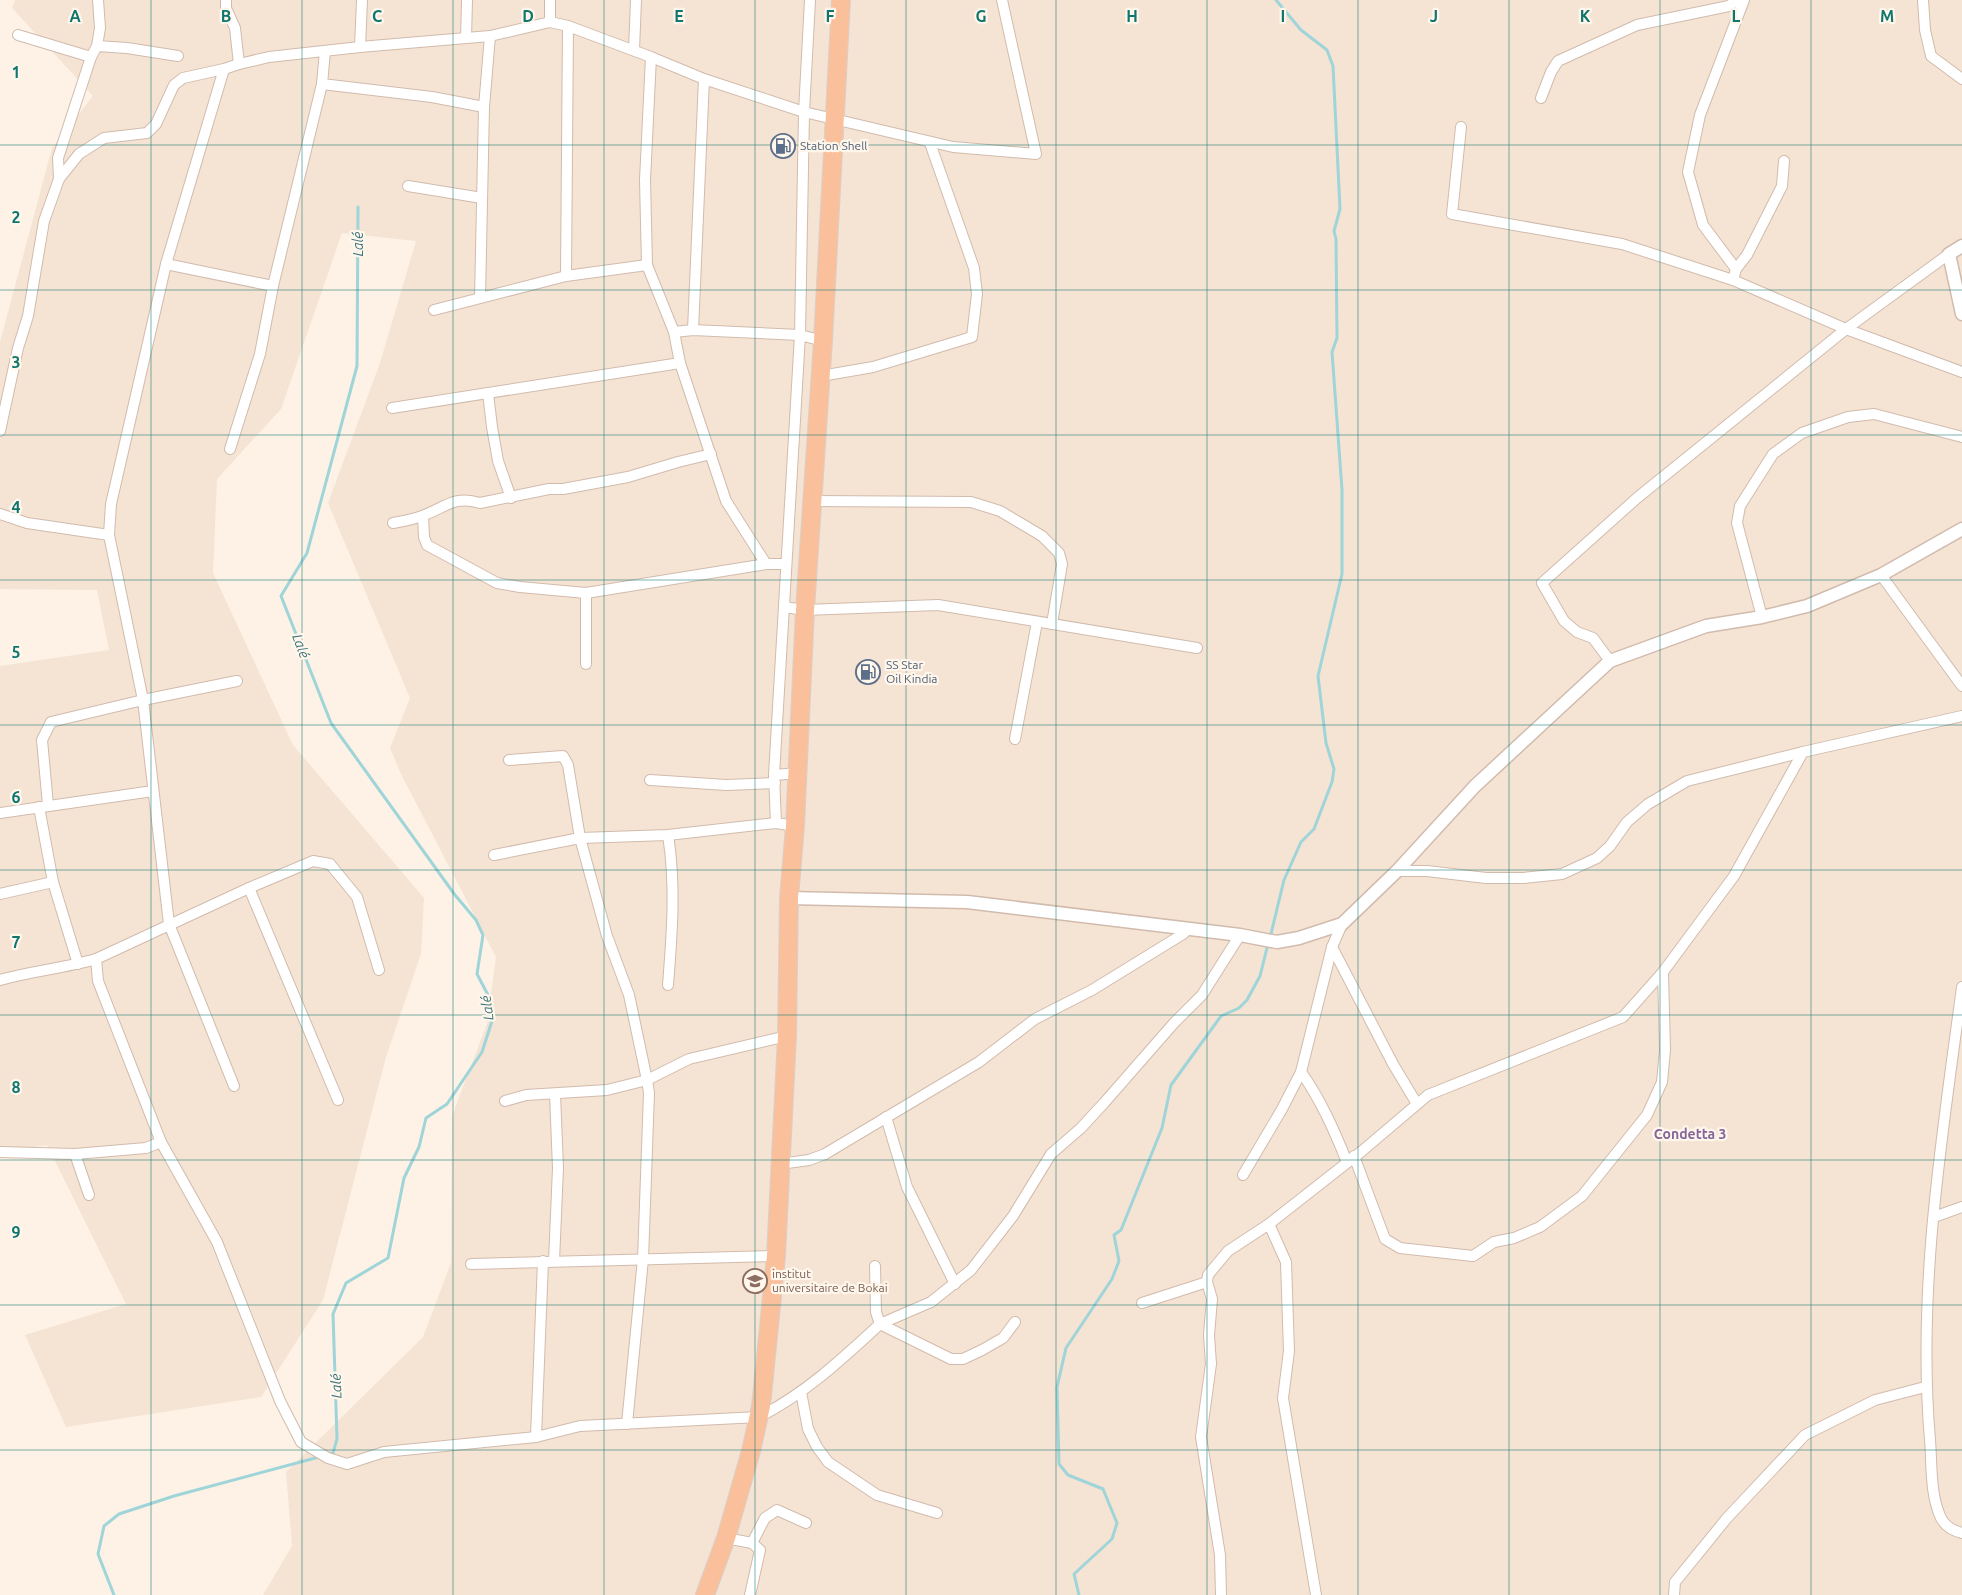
<svg xmlns="http://www.w3.org/2000/svg" width="1962" height="1595" font-family="Ubuntu,sans-serif">
<style>
.residential{fill:#f5e4d4}
.lines{fill:none;stroke-linecap:round;stroke-linejoin:round}
.stream{stroke:#9fd4d9;stroke-width:3}
.minor-casing{stroke:#d1bbad;stroke-width:12}
.tertiary-casing{stroke:#d1bbad;stroke-width:15}
.trunk-casing{stroke:#d9d0cc;stroke-width:20}
.minor{stroke:#fff;stroke-width:10}
.tertiary{stroke:#fff;stroke-width:12}
.trunk{stroke:#fac09c;stroke-width:18}
.grid{fill:none;stroke:#0f766e;stroke-width:1;stroke-opacity:0.55}
.labels{text-anchor:middle;stroke-width:4.5;stroke-linejoin:round;paint-order:stroke}
.service-label{font-size:12px;fill:#4e5e75;stroke:#fff6ec;text-anchor:start}
.education-label{font-size:12px;fill:#785e54;stroke:#fff6ec;text-anchor:start}
.water-label{font-size:14px;font-style:italic;fill:#3c767c;stroke:#fff6ec}
.neighbourhood-label{font-size:14px;font-weight:bold;fill:#85659a;stroke:#fff6ec}
.grid-label{font-size:16px;text-anchor:middle;font-weight:bold;fill:#0f766e;stroke:#fff6ec;stroke-width:4.5;stroke-linejoin:round;paint-order:stroke}
</style>
<rect width="100%" height="100%" fill="#fdf2e5"/>
<polygon class="residential" points="15,0 1962,0 1962,1595 263,1595 292,1546 286,1472 423,1337 451,1263 452,1116 487,1024 496,957 401,774 390,748 410,698 328,503 380,363 416,241 342,233 281,409 217,479 213,573 293,745 424,898 421,954 386,1057 323,1300 261,1397 66,1427 25,1335 126,1304 47,1145 0,1152 0,666 109,650 97,590 0,589 0,342 52,148 93,96 12,8"/>
<g class="lines">
<g class="stream">
<polyline points="1270,938 1284,880 1301,842 1314,829 1332,782 1334,769 1326,743 1318,676 1342,574 1342,490 1332,352 1337,338 1336,239 1334,231 1340,209 1333,66 1327,50 1301,30 1276,0"/>
<polyline points="328,1454 333,1453 337,1439 333,1314 346,1283 388,1258 404,1178 419,1147 426,1118 447,1104 482,1052 492,1021 489,997 477,974 483,935 476,920 455,895 331,723 281,596 307,553 357,366 358,207"/>
<polyline points="114,1595 98,1554 104,1526 119,1514 174,1496 319,1457"/>
<polyline points="1079,1595 1074,1574 1112,1539 1117,1523 1103,1489 1068,1475 1059,1464 1057,1387 1066,1348 1112,1279 1119,1261 1114,1235 1121,1230 1162,1128 1171,1085 1221,1016 1239,1008 1247,1000 1260,976 1268,944"/>
</g>
<defs>
<g id="minor">
<polyline points="226,0 226,8 235,28 239,64"/>
<polyline points="1923,0 1925,30 1931,56 1962,79"/>
<polyline points="550,22 550,0"/>
<polyline points="18,35 91,57"/>
<polyline points="466,38 467,0"/>
<polyline points="97,46 100,28 98,0"/>
<polyline points="360,47 362,0"/>
<polyline points="634,50 636,0"/>
<polyline points="651,57 645,180 647,265 674,332 680,363 726,501 766,564 786,564"/>
<polyline points="224,69 166,264 111,504 109,535 143,700 169,924 234,1086"/>
<polyline points="322,84 432,97 484,107"/>
<polyline points="1541,98 1551,72 1558,61 1637,25 1729,6 1737,0"/>
<polyline points="1461,127 1452,214 1622,244 1733,280 1846,329 1962,372"/>
<polyline points="59,179 79,154 104,138 147,133 156,124 174,85 183,78 224,69 239,64 269,57 360,47 490,36 550,22 568,26 651,57 704,79 804,112 953,147 1036,154 1002,0"/>
<polyline points="408,186 482,198"/>
<polyline points="166,264 273,286"/>
<polyline points="1736,269 1747,255 1782,186 1784,161"/>
<polyline points="566,276 568,26"/>
<polyline points="1733,280 1736,269 1703,225 1688,172 1700,115 1744,0"/>
<polyline points="480,298 484,107 490,36"/>
<polyline points="434,310 566,276 647,265"/>
<polyline points="693,330 704,79"/>
<polyline points="674,332 693,330 800,335 823,341"/>
<polyline points="821,376 873,367 972,337 977,294 974,268 930,143"/>
<polyline points="488,393 492,427 498,461 511,498"/>
<polyline points="392,408 680,363"/>
<polyline points="0,431 18,348 28,316 44,221 59,179 58,158 91,57 97,46 127,48 178,56"/>
<polyline points="230,449 260,354 273,286 322,84 325,51"/>
<polyline points="812,501 971,502 1000,511 1042,536 1059,553 1062,564 1052,624"/>
<polyline points="0,514 27,523 109,535"/>
<polyline points="423,516 424,537 427,545 497,583 520,587 586,593 766,564"/>
<path d="M393,523C405,521 416,519 427,514C448,505 456,496 480,503L549,489H563L628,477L678,462L711,454"/>
<polyline points="1881,575 1962,686"/>
<polyline points="586,593 586,664"/>
<polyline points="784,607 805,610 938,605 1197,648"/>
<polyline points="1762,617 1737,523 1740,506 1773,454 1802,433 1848,417 1874,414 1962,437"/>
<polyline points="1610,661 1593,638 1577,632 1564,621 1542,583 1637,498 1846,329 1949,254"/>
<polyline points="1015,739 1037,622"/>
<polyline points="509,760 563,756 568,765 580,838 607,936 629,995 647,1080 649,1093 643,1259 627,1424"/>
<polyline points="774,775 799,773"/>
<polyline points="650,780 726,785 775,783"/>
<polyline points="48,805 42,740 51,722 143,700 237,681"/>
<polyline points="39,807 53,882 78,964"/>
<polyline points="0,813 153,791"/>
<polyline points="776,823 774,775 800,335 804,112 810,0"/>
<path d="M668,835C676,885 672,934 668,985"/>
<polyline points="494,855 580,838 668,835 776,823 795,826"/>
<polyline points="1397,871 1427,871 1486,878 1523,878 1562,874 1597,858 1610,846 1627,822 1648,804 1687,781 1803,752"/>
<polyline points="249,888 338,1100"/>
<polyline points="0,894 53,882"/>
<path d="M1342,924L1332,947L1301,1072C1321,1100 1334,1130 1347,1162"/>
<polyline points="1332,947 1393,1064 1417,1104"/>
<path d="M379,970L357,897L330,864L313,861L249,888L96,959L98,981L161,1142L217,1242L280,1401L301,1442L328,1458L347,1464L384,1452L536,1437L580,1426L759,1417C806,1393 842,1359 880,1324L951,1359H963L982,1350L1003,1338L1015,1322"/>
<path d="M0,980C32,971 65,968 96,959"/>
<path d="M1962,987C1942,1137 1917,1288 1930,1440C1932,1465 1930,1495 1941,1518C1945,1526 1954,1531 1962,1533"/>
<polyline points="505,1101 526,1095 607,1090 647,1080 689,1059 787,1036"/>
<polyline points="886,1117 907,1187 955,1284"/>
<polyline points="0,1152 75,1154 146,1148 161,1142"/>
<polyline points="75,1154 89,1195"/>
<polyline points="1354,1156 1385,1239 1400,1248 1473,1256 1494,1242 1514,1238 1540,1227 1582,1196 1647,1115 1662,1082 1665,1050 1663,972"/>
<polyline points="780,1164 809,1160 825,1154 979,1062 1035,1019 1092,990 1183,934 1189,928"/>
<polyline points="1243,1175 1282,1109 1301,1072"/>
<polyline points="1934,1217 1962,1207"/>
<polyline points="1269,1224 1286,1262 1289,1351 1283,1398 1316,1595"/>
<polyline points="554,1261 558,1168 555,1094"/>
<polyline points="471,1264 776,1256"/>
<polyline points="875,1266 876,1312 880,1324 931,1302 971,1270 1013,1216 1051,1154 1081,1128 1104,1103 1174,1023 1202,995 1240,935"/>
<polyline points="1142,1303 1207,1282"/>
<polyline points="801,1392 808,1429 817,1447 828,1462 877,1495 937,1513"/>
<polyline points="536,1437 543,1261"/>
<polyline points="726,1538 752,1543 760,1550 750,1595"/>
<polyline points="752,1543 765,1518 777,1510 806,1523"/>
<polyline points="1221,1595 1220,1555 1201,1437 1211,1364 1209,1335 1212,1299 1207,1282 1208,1275 1228,1251 1269,1224 1362,1151 1428,1095 1623,1017 1663,972 1734,876 1803,752 1962,716"/>
<polyline points="1674,1595 1675,1582 1727,1518 1805,1435 1875,1400 1925,1387"/>
</g>
<g id="tertiary">
<polyline points="1962,246 1949,254 1962,314"/>
<polyline points="789,898 967,902 1240,935 1277,942 1299,938 1342,924 1397,871 1475,786 1610,661 1706,626 1762,617 1807,606 1881,575 1962,529"/>
</g>
<polyline id="trunk" points="705,1595 726,1538 751,1451 761,1406 776,1256 787,1036 789,898 795,826 805,610 823,341 841,0"/>
</defs>
<use href="#minor" class="minor-casing"/>
<use href="#tertiary" class="tertiary-casing"/>
<use href="#trunk" class="trunk-casing"/>
<use href="#minor" class="minor"/>
<use href="#tertiary" class="tertiary"/>
<use href="#trunk" class="trunk"/>
</g>
<path class="grid" d="M151,0V1595M302,0V1595M453,0V1595M604,0V1595M755,0V1595M906,0V1595M1056,0V1595M1207,0V1595M1358,0V1595M1509,0V1595M1660,0V1595M1811,0V1595M0,145H1962M0,290H1962M0,435H1962M0,580H1962M0,725H1962M0,870H1962M0,1015H1962M0,1160H1962M0,1305H1962M0,1450H1962"/>
<defs>
<symbol id="fuel-ring" viewBox="-11 -11 22 22"><circle r="9.5" fill="#fff6ec" stroke="#5c6f8a" stroke-width="1.5"/><path d="M-5.5-6h7V0h2V4h1.3V-2.5L3-4.5l.8-.8L6-3V5H2.5V1h-1V6h-7ZM-4.2-4.7v3.2H.2V-4.7Z" fill="#5c6f8a"/></symbol>
<symbol id="university-ring" viewBox="-11 -11 22 22"><circle r="9.5" fill="#fff6ec" stroke="#8d6e63" stroke-width="1.5"/><path d="M0-5L7-2L0 1L-7-2ZM-4 1L0 2.5L4 1V4Q0 6-4 4Z" fill="#8d6e63"/></symbol>
</defs>
<g fill-rule="evenodd">
<use href="#fuel-ring" x="769" y="132" width="28" height="28"/>
<use href="#fuel-ring" x="854" y="658" width="28" height="28"/>
<use href="#university-ring" x="741" y="1267" width="28" height="28"/>
</g>
<g class="labels">
<g class="service-label">
<text x="800" y="150">Station Shell</text>
<text x="886" y="669">SS Star<tspan x="886" dy="14">Oil Kindia</tspan></text>
</g>
<g class="education-label">
<text x="772" y="1278">institut<tspan x="772" dy="14">universitaire de Bokai</tspan></text>
</g>
<g class="water-label">
<text transform="translate(358 244) rotate(-90)" y="5">Lalé</text>
<text transform="translate(301 646) rotate(69)" y="5">Lalé</text>
<text transform="translate(487 1008) rotate(-97)" y="5">Lalé</text>
<text transform="translate(336 1386) rotate(-92)" y="5">Lalé</text>
</g>
<g class="neighbourhood-label">
<text x="1690" y="1139">Сondetta 3</text>
</g>
</g>
<g class="grid-label">
<text x="75" y="22">A</text>
<text x="226" y="22">B</text>
<text x="377" y="22">C</text>
<text x="528" y="22">D</text>
<text x="679" y="22">E</text>
<text x="830" y="22">F</text>
<text x="981" y="22">G</text>
<text x="1132" y="22">H</text>
<text x="1283" y="22">I</text>
<text x="1434" y="22">J</text>
<text x="1585" y="22">K</text>
<text x="1736" y="22">L</text>
<text x="1887" y="22">M</text>
<text x="16" y="78">1</text>
<text x="16" y="223">2</text>
<text x="16" y="368">3</text>
<text x="16" y="513">4</text>
<text x="16" y="658">5</text>
<text x="16" y="803">6</text>
<text x="16" y="948">7</text>
<text x="16" y="1093">8</text>
<text x="16" y="1238">9</text>
</g>
</svg>
